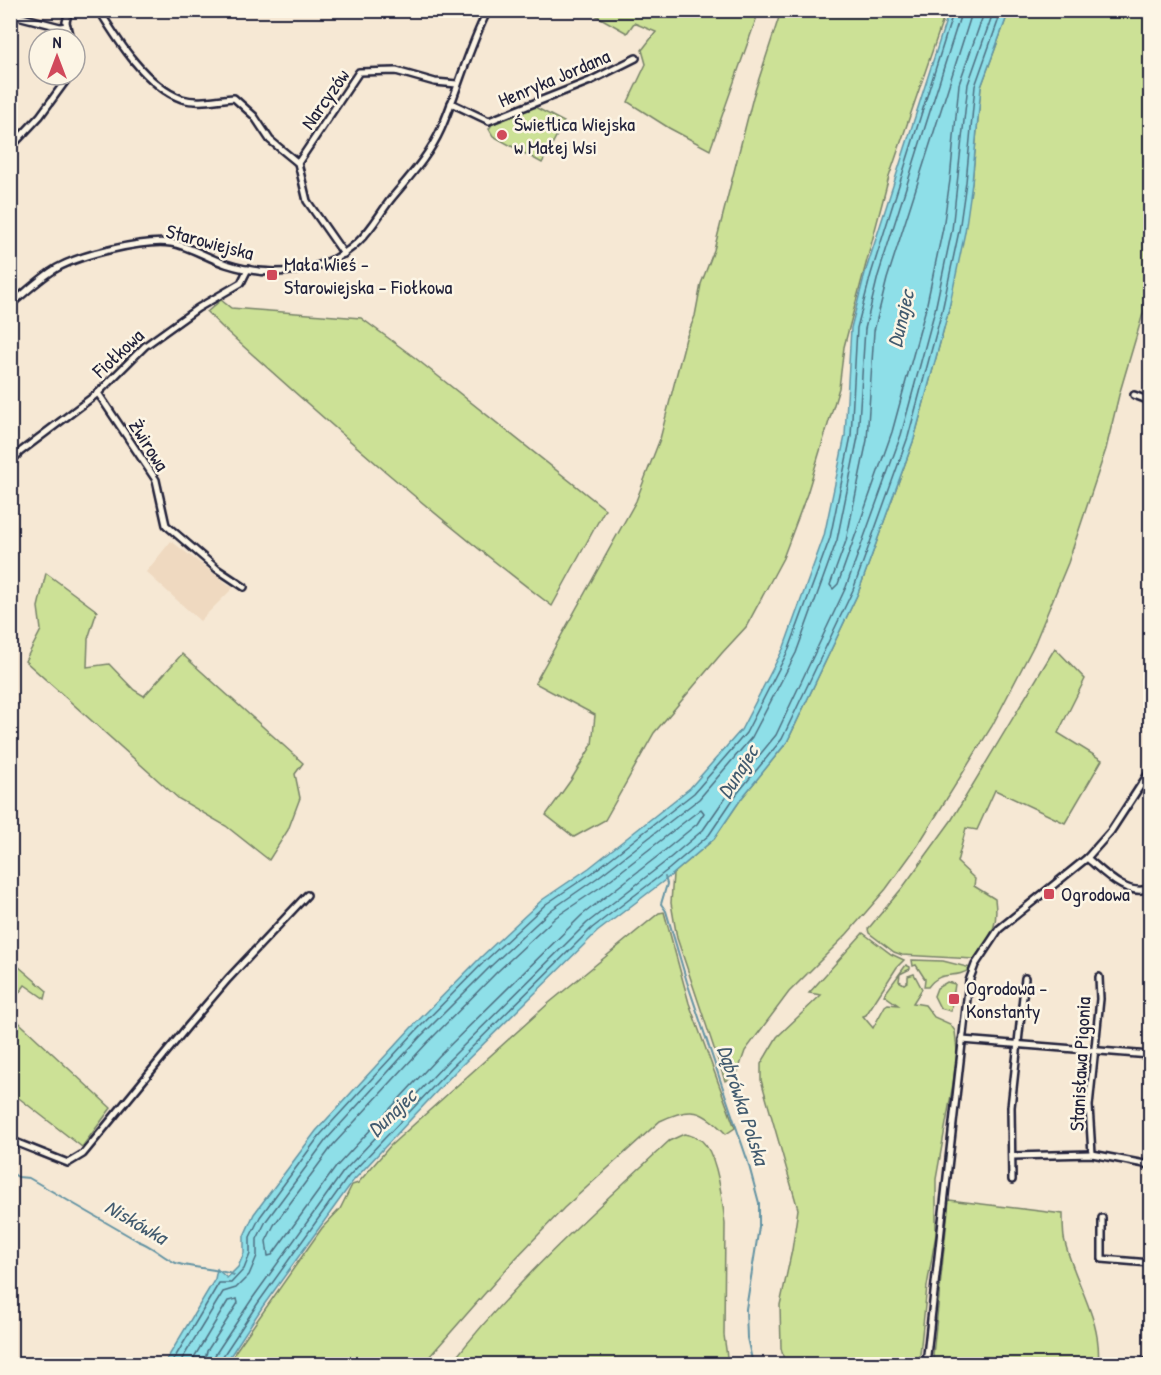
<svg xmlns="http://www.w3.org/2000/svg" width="1161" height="1375" font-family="'Patrick Hand',sans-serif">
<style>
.built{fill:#efd9c0}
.green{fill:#cce196;stroke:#778268;stroke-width:1.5}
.water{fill:#8edfe8;stroke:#6393a3;stroke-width:1.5}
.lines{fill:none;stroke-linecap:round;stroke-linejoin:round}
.shore{stroke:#4d6e80;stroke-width:1.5}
.stream{stroke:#6393a3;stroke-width:2}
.street-casing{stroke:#22223b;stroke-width:10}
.street{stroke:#fcf5e5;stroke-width:5}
.poi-dot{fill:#d1495b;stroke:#fcf5e5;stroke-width:2}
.labels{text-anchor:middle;stroke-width:5;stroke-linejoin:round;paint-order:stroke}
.street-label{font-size:20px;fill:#22223b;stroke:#fcf5e5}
.poi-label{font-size:20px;fill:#22223b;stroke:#fcf5e5;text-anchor:start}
.water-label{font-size:21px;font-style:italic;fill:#425b6f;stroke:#fcf5e5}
</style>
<rect width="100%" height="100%" fill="#f6e8d4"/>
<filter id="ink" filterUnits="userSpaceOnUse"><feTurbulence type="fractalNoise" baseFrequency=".0167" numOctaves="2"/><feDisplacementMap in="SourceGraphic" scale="12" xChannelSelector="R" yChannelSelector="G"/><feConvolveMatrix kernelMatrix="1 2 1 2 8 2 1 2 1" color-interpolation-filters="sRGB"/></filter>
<g filter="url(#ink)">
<polygon class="built" points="171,541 233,588 200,621 146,572"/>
<g class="green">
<polygon points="588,11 759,11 710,150 669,128 628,102 646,64 642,50 656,32 634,23 627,33"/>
<polygon points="781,11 946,11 889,177 844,347 839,388 807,494 783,558 746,627 722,653 654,733 605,820 574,837 546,815 571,780 592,745 595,715 535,683 636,501 660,439 686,338 695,316 701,284 714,250 753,97"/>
<polygon points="1009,11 1150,11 1150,290 1119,395 1106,449 1068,563 1034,645 992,726 918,845 886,889 847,934 789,992 745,1051 737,1074 725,1081 677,938 671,903 673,874 714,839 741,799 787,742 858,593 914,439 948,313 972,183 981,87"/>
<polygon points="533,106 564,122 542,163 493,136 489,129 492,124"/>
<path d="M221,300L231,308L361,318L414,357L605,509L552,606C437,519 329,424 222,327L207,312Z"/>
<polygon points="46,573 97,611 88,639 87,667 109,664 134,690 144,696 182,654 303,763 295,774 300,798 288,830 269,860 226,826 179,799 25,661 41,630 38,607"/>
<path d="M1055,648L1085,679L1058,733L1102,760L1065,823L995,790L977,830L966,828L957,862L975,879L974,886L995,899C999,930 990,934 974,959L902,955L894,952L869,933L868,929L903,887L951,821Z"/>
<path d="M664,912L689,1003L735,1128L726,1134C702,1109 691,1106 660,1121L564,1208L516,1258L423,1364H288L273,1361L271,1364H238L233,1359L235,1352L322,1228L340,1209L352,1185L358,1183L391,1145L549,1003L659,913Z"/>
<polygon points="863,933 891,954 904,960 897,967 866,1015 863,1016 873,1028 885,1006 888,1004 898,1005 884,995 906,965 910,967 910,969 900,974 899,981 904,984 908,981 908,976 914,974 922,989 913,1003 925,1005 934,1017 950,1024 955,1031 957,1051 953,1084 936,1179 936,1234 927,1286 919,1364 785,1364 781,1348 780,1305 792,1250 798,1209 761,1080 761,1064 777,1037 821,995 809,993"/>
<polygon points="11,960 47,991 45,999 25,985 11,1004"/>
<path d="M912,960L943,961L971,968C955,981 942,968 928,987H924L925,979L916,965L913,966Z"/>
<polygon points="947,982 955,984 951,1011 940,1008 934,996 937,988"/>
<polygon points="10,1014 111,1108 82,1147 11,1092"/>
<path d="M684,1134C690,1135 696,1137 702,1141C718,1155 723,1203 725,1224L724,1335L728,1364H451C514,1282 593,1212 669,1141Z"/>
<path d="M949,1200L1063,1214C1063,1222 1063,1230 1064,1238C1073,1281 1103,1319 1098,1364H935L933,1355Z"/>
</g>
<polygon class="water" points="949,11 1009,11 981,87 972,183 965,232 948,313 914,439 858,593 787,742 741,799 714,839 673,874 597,932 455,1072 353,1181 263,1306 225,1364 164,1364 215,1279 217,1269 227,1278 238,1267 244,1253 244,1236 254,1214 316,1131 411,1028 482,956 542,900 589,868 690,788 741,730 784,647 824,536 845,436 851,328 865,273"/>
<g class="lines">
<g class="shore">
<polyline points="971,10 970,19 887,279 874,331 867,440 846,541 830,585 833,589 838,584 892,432 926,308 943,228 950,180 959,84 985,10"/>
<polygon points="701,809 704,813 697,824 658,856 582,915 439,1056 336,1167 272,1255 268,1256 266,1241 274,1225 333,1145 427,1043 497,972 556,917 602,886"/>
<polyline points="171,1364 219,1283 231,1283 244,1269 250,1254 250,1237 260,1217 320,1135 415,1032 486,960 546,904 592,873 694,793 746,733 789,649 830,538 851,436 857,328 871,274 954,10"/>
<polyline points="179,1364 223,1292 236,1288 249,1275 257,1256 257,1239 266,1221 326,1140 420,1037 491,966 551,910 597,878 699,799 752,737 796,653 837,540 858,437 865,329 878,276 962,10"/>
<polyline points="190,1364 228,1301 237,1299 238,1303 207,1351 204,1364"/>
<polyline points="213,1364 215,1355 252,1299 343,1172 446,1063 587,923 664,863 703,830 730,791 776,735 846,587 901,435 935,310 952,230 968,84 994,10"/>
<polyline points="220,1364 221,1359 258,1303 348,1177 451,1068 592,928 669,869 709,835 736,795 782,739 853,590 908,437 942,311 959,231 966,182 975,86 1002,10"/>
</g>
<g class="stream">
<polyline points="665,877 667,884 661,904 666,911 687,982 748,1162 759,1203 759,1227 746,1309 747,1338 753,1364"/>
<path d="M10,1172L18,1177L29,1178L138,1241C153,1246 162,1257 176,1263C195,1269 215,1268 234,1275"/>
</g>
<defs>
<g id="street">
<polyline points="69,10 66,22 70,39"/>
<path d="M99,10C118,41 146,86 182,99C198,104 217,99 234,98L254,116L270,140L298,163L307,201L344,254"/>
<polyline points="10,14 60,27 67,26"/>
<polyline points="451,103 489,121 590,81 636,58"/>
<polyline points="10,148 40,116 70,75"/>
<polyline points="298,163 359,72 396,71 435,82 457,84"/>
<path d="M10,305C25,293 40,278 57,268C80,255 144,239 171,243C190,246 207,258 226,264C269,278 324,275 358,242C372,229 380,213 391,199C410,176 429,156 441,129C458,90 468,49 488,10"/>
<polyline points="98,393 156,480 166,525 217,569 244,587"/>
<polyline points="1134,395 1150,401"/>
<polyline points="10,463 20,452 98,393 145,346 198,308 241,283 248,269"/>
<path d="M1087,858C1104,872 1127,898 1150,888"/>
<polyline points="962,1040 1150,1055"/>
<polyline points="10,1140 68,1163 83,1154 188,1026 228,979 307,895"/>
<polyline points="1092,1154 1089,1106 1100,999 1099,977"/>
<polyline points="1012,1156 1092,1154 1150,1165"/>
<polyline points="1012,1180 1011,1107 1025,978"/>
<polyline points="1102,1218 1102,1259 1150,1263"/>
<polyline points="926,1364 969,981 975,965 999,929 1087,858 1111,831 1150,771"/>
<polyline points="1135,1364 1150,1361"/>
</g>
</defs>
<use href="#street" class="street-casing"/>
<use href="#street" class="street"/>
</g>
</g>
<g class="poi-dot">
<circle cx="502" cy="135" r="6"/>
<rect x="266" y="269" width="12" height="12" rx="3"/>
<rect x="1043" y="888" width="12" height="12" rx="3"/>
<rect x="948" y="993" width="12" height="12" rx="3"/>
</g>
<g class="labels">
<g class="street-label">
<text transform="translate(554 78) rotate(-23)" y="7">Henryka Jordana</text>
<text transform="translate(325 99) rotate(-55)" y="7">Narcyzów</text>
<text transform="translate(210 242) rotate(15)" y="7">Starowiejska</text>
<text transform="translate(118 353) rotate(-43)" y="7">Fiołkowa</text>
<text transform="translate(149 445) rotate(58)" y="7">Żwirowa</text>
<text transform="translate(1080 1064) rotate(-87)" y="7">Stanisława Pigonia</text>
</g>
<g class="poi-label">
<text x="514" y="131">Świetlica Wiejska<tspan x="514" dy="23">w Małej Wsi</tspan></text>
<text x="284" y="271">Mała Wieś -<tspan x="284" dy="23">Starowiejska - Fiołkowa</tspan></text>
<text x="1061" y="901">Ogrodowa</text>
<text x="966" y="995">Ogrodowa -<tspan x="966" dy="23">Konstanty</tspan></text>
</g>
<g class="water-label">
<text transform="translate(901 319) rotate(-77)" y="7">Dunajec</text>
<text transform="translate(738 772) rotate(-58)" y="7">Dunajec</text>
<text transform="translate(743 1105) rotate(72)" y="7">Dąbrówka Polska</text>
<text transform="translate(392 1113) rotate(-44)" y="7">Dunajec</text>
<text transform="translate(136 1222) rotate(30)" y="7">Niskówka</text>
</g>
</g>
<rect width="1161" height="1375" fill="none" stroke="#fcf5e5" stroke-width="36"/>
<rect x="18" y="18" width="1125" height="1339" fill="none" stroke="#22223b" stroke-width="2" filter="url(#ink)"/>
<g transform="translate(57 57)"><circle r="28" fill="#fcf5e5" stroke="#a5a1a1" stroke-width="1.5"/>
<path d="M0-4.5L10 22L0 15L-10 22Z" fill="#d1495b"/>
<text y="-9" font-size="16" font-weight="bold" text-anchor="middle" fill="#22223b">N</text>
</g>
</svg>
